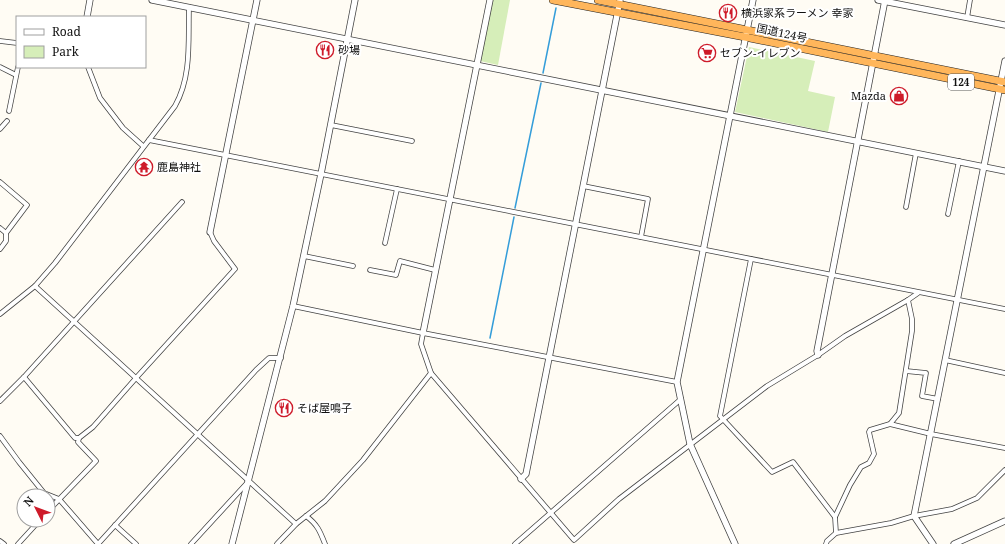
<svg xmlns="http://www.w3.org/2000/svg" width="1005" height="544" font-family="'Noto Serif','Noto Sans JP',serif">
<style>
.green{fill:#d6eeb9}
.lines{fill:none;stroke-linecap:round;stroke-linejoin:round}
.stream{stroke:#349dd9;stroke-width:1.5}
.minor-casing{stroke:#434343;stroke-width:5.5}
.tertiary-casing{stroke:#434343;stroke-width:7}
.trunk-casing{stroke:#212121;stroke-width:8}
.minor{stroke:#fff;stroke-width:4}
.tertiary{stroke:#fff;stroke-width:5.5}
.trunk{stroke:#ffb65b;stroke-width:7}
.labels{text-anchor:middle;stroke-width:4;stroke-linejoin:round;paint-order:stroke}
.shield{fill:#fff;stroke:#585858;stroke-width:1}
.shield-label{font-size:10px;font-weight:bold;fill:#101010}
.poi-label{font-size:11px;fill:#101010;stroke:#fff;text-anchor:start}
.street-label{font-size:11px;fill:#101010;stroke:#fff}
</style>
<rect width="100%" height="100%" fill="#fffcf4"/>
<g class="green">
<polygon points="492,0 510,0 498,65 480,61"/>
<polygon points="749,47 815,61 808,91 835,97 828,132 735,112"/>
</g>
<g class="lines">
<g class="stream">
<polyline points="543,73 556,8"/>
<polyline points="515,208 541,83"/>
<polyline points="490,338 514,217"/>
</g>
<defs>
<g id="minor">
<polyline points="967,18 970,0"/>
<polyline points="0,41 17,43"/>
<polyline points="0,67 16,75"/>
<polyline points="88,67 100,98 123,128 143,146"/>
<polyline points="9,111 18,67"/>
<polyline points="331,125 412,141"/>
<polyline points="0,129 7,121"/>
<polyline points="149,140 1005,309"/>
<polyline points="0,182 27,205 6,233 6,241 0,249"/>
<polyline points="583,186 648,199 641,237"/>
<polyline points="906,207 916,153"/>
<polyline points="948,214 959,161"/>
<polyline points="0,228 6,233"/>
<polyline points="385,243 397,189"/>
<polyline points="304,256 353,266"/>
<polyline points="751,259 720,416 772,472 793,462 835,517 836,533"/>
<polyline points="370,270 396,275 400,261 435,270"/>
<polyline points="35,286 296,524"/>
<polyline points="293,306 423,333 677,382"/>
<path d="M0,314L35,286L55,263L175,106C192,76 188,41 189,7"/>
<polyline points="423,333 421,344 431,373 574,540 619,499 767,386 818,355 845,336 908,300 918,293"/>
<polyline points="945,360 1005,373"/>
<polyline points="906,371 926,373 922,396 938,399"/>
<polyline points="24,377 75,438 79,438 93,427 136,378 235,269 214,241 210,232"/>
<polyline points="0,401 24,377 182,202"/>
<polyline points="890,424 931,434 1005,448"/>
<polyline points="0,436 19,462 44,493 59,499 98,544"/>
<polyline points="48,511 96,461 78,442 79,438"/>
<path d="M306,516C317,524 320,531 325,544"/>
<polyline points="835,517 850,485 861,467 869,463 874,454 869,432 870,430 890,424 899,413 912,331 912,319 908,300"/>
<polyline points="115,525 136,544"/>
<polyline points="0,541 4,544"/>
<polyline points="18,544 40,520"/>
<polyline points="98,544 256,370 269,358 281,358"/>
<polyline points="191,544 247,483"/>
<polyline points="277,544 296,524 325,501 363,460 431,373"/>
<polyline points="515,544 681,399"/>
<polyline points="826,544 827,541 836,533 891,523 914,516 952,509 977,498 1005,470"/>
</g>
<g id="tertiary">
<polyline points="152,0 1005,171"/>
<polyline points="878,0 1005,25"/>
<polyline points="87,17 90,0"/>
<polyline points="210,232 257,0"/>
<polyline points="423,333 490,0"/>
<polyline points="818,355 817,351 885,0"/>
<polyline points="521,479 526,474 620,0"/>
<polyline points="232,544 293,306 321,174 355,0"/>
<polyline points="735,544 690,444 677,382 753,0"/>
<polyline points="933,544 914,516 1005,61"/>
<polyline points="954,544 1005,521"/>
</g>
<g id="trunk">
<polyline points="553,0 745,37 1005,90"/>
<polyline points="598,0 1005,82"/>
</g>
</defs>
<use href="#minor" class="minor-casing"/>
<use href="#tertiary" class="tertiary-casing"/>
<use href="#trunk" class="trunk-casing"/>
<use href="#minor" class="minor"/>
<use href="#tertiary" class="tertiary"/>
<use href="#trunk" class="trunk"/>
</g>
<defs>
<symbol id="restaurant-ring" viewBox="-11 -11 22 22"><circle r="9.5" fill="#fff" stroke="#ce1b2a" stroke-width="1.5"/><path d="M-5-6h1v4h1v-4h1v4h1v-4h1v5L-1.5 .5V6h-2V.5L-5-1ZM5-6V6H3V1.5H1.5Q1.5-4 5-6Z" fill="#ce1b2a"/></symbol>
<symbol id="supermarket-ring" viewBox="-11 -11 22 22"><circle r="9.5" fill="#fff" stroke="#ce1b2a" stroke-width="1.5"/><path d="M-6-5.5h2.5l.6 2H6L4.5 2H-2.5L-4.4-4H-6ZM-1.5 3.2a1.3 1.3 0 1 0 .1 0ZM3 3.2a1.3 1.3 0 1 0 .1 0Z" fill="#ce1b2a"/></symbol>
<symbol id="shop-ring" viewBox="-11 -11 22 22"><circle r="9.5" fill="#fff" stroke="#ce1b2a" stroke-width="1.5"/><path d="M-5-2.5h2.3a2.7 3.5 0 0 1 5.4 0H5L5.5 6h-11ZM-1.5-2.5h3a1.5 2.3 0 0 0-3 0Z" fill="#ce1b2a"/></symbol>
<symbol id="temple-ring" viewBox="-11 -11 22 22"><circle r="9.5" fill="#fff" stroke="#ce1b2a" stroke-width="1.5"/><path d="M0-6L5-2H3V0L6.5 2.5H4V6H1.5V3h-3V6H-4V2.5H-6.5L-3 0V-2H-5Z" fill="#ce1b2a"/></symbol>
</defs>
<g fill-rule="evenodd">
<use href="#restaurant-ring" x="718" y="3" width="20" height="20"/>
<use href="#restaurant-ring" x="315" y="40" width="20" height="20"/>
<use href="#supermarket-ring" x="697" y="43" width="20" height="20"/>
<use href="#shop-ring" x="889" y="86" width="20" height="20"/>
<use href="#temple-ring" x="134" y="157" width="20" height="20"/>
<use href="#restaurant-ring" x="274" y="398" width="20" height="20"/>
</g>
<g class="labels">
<rect class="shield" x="948" y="74" width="26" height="16" rx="3"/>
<g class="shield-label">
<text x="961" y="86">124</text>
</g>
<g class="poi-label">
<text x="741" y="17">横浜家系ラーメン 幸家</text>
<text x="338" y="54">砂場</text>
<text x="720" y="57">セブン-イレブン</text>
<text x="886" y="100" text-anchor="end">Mazda</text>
<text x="157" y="171">鹿島神社</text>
<text x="297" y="412">そば屋鳴子</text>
</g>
<g class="street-label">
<text transform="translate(782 33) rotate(12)" y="4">国道124号</text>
</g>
</g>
<rect x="16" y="16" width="130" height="52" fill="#ffffff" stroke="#9f9f9f"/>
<rect x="24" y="29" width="20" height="6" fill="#ffffff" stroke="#9f9f9f"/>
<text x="52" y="36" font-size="12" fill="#101010">Road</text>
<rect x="24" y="46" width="20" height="12" fill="#d6eeb9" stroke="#9f9f9f"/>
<text x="52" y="56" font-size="12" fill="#101010">Park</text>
<g transform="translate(36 508) rotate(312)"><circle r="19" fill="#ffffff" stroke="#9f9f9f"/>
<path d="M0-3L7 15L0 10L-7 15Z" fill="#ce1b2a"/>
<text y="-6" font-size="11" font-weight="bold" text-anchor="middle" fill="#101010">N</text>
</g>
</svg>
